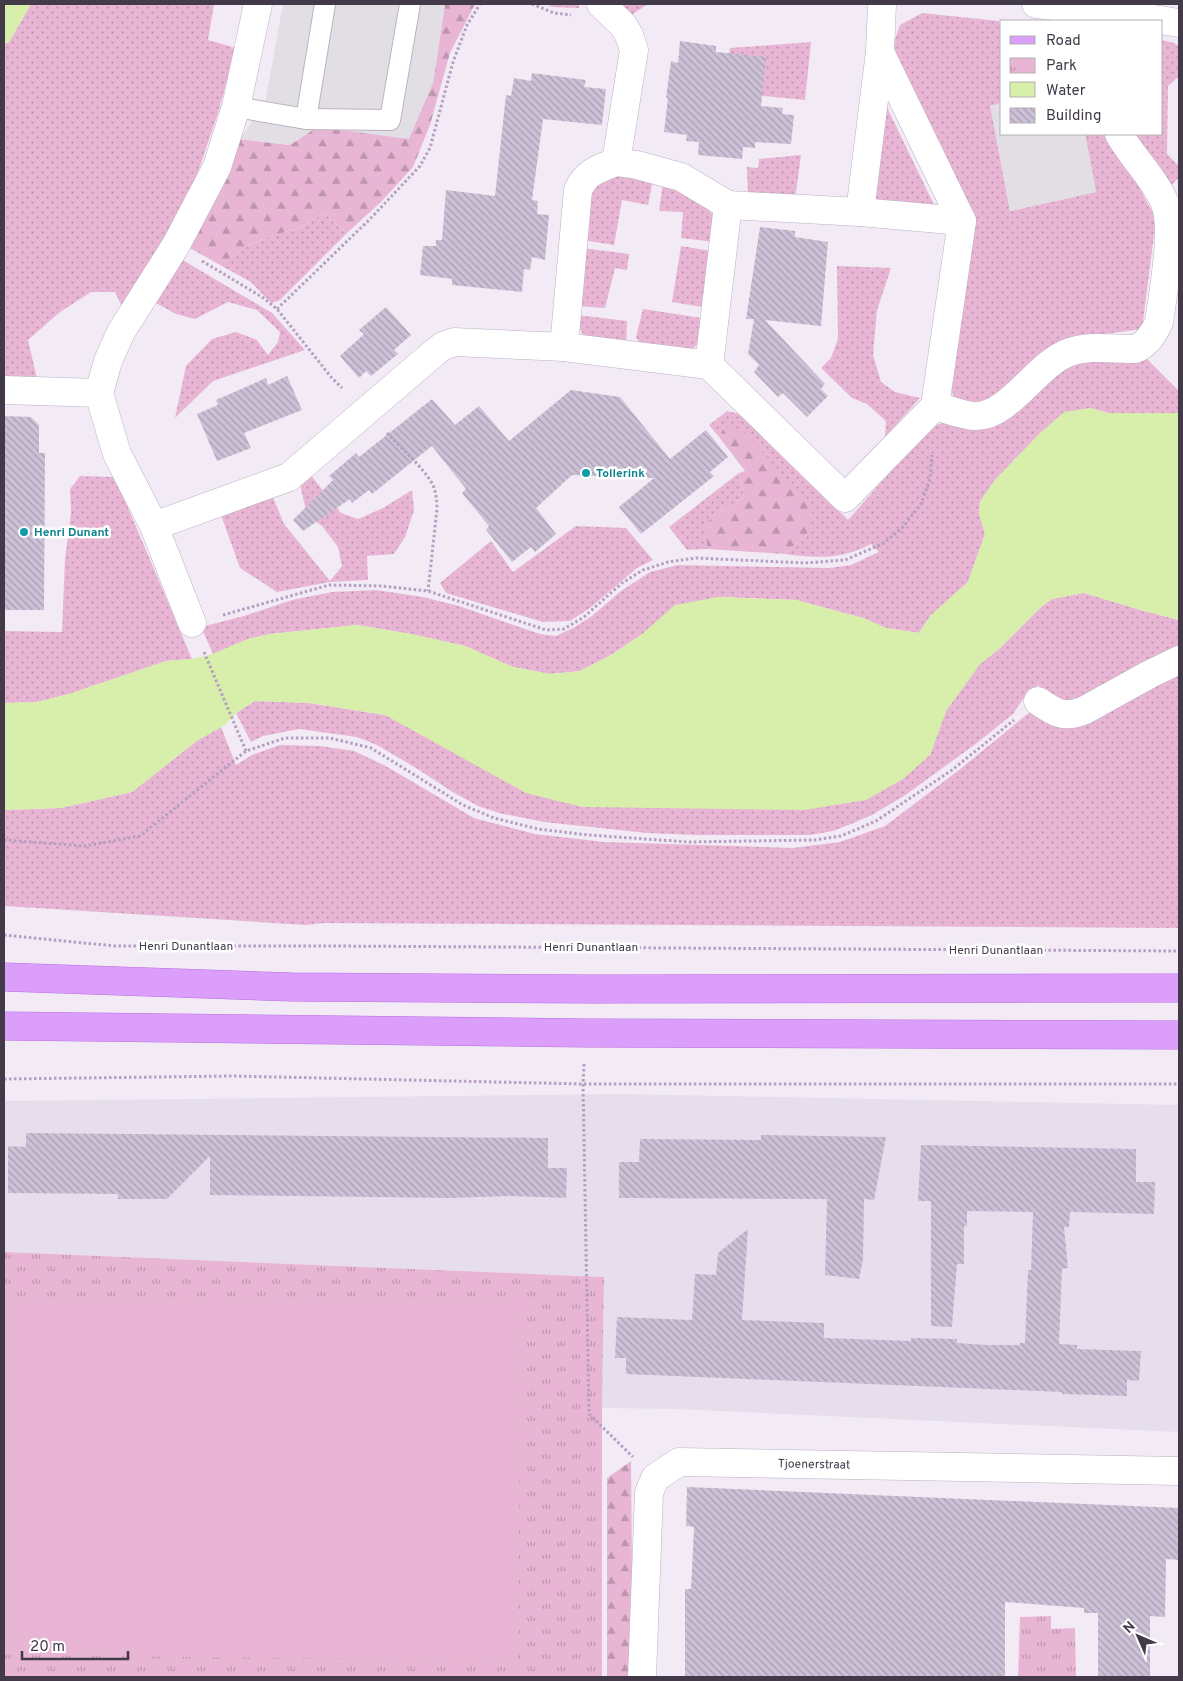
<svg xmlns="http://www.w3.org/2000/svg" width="1183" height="1681" font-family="Overpass,sans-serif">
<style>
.residential{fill:#e7deed}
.grass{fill:url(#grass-dots)}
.forest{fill:url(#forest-firs)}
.park{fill:url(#park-tufts)}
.pitch{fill:#e8b6d4}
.parking{fill:#e2dfe4}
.water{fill:#d7efaa}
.building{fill:url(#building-back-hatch)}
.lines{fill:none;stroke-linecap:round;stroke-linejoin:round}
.service-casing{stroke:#bcb1c4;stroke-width:22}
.minor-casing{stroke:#bcb1c4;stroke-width:29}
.primary-casing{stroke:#b86de1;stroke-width:29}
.path{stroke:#b49fc2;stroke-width:3;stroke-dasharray:2.5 2.5;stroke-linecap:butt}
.service{stroke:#fff;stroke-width:20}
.minor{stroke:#fff;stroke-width:28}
.primary{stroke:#dc9efb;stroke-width:28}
.culture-dot{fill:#0f9aa8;stroke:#fff;stroke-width:2}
.labels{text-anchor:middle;stroke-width:5;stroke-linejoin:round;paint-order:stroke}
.culture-label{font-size:12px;font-weight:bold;fill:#0d838f;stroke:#fff;text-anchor:start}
.street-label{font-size:12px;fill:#423949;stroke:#fff}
</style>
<defs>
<pattern id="grass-dots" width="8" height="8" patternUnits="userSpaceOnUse" patternTransform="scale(1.25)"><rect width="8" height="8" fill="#e8b6d4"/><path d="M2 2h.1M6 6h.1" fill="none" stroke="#be95ae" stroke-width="1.8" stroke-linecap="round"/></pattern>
<pattern id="forest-firs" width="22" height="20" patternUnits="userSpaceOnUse" patternTransform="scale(1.25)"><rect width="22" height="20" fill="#e8b6d4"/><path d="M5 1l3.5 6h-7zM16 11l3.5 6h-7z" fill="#be95ae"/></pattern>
<pattern id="park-tufts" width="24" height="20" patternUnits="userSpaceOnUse" patternTransform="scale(1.25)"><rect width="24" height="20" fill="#e8b6d4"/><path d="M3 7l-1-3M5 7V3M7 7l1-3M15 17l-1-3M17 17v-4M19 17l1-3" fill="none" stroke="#be95ae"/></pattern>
<pattern id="building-back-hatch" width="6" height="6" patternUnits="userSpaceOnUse" patternTransform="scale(1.25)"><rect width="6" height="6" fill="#cdc1d7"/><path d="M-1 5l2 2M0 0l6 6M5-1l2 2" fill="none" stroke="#a89eb0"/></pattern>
</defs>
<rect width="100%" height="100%" fill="#f2ebf5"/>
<polygon class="residential" points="620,1094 1179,1105 1179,1432 676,1409 602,1408 604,1277 4,1252 4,1101"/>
<g class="grass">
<polygon points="31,4 214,4 208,40 236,48 218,113 193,187 173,231 122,307 115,292 91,292 60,312 28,340 38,383 4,381 4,44 9,42"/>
<polygon points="547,4 579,4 579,8 552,7"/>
<polygon points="615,4 648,4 630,16"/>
<polygon points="922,13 999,21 1002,34 1002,103 991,106 1010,211 1096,192 1085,134 1111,134 1156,219 1142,329 1083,337 988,404 954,403 951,382 967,211 899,70 893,45 900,25"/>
<polygon points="1162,40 1174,43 1179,46 1179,76 1168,86 1167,154 1179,166 1179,178 1166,190 1127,134 1162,134"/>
<polygon points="811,42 805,100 723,92 730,48"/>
<polygon points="883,99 934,205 879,202 872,195"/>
<polygon points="801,155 795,200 748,196 747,167 758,168 759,159"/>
<polygon points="608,176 623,176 653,180 648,205 622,200 614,245 582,240 588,192"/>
<polygon points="663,183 702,203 715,217 714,242 681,238 683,212 659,211"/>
<polygon points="324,213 347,233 280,300 271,303 251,282 220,265 245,247 268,237 302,227"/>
<polygon points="681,246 717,252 708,308 672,302"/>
<polygon points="582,248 629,254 627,270 615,268 605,308 578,306"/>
<polygon points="181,259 272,313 305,350 213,381 175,418 186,366 212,339 236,332 257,340 268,355 278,342 280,332 257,310 228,302 195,319 176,314 154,302"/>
<polygon points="837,266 891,268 877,310 873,355 881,382 895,392 920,398 885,437 886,421 867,404 852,398 821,368 831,358 838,339"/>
<polygon points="643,309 708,319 703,339 691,350 642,346 636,337"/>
<path d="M577,315L627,321L626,346C602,343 578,345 577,315Z"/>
<path d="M1144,356L1179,391V413H1108L1090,408L1016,458L994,481L980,502L979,513L985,534L968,582L931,615L919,633L886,628L863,618L796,600L718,597L641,635L611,655L580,671L550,674L513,667L465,646L411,634L357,625L270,634L248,639L213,654L201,627L244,616L292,600L332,592L376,590L423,597L459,606L540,634L556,636L575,627L592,616L621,591L650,572L678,565L829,568L851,565L879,552L871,544C843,560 814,558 784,554L807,535L724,427L719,437L709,425L727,411L744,415L848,520L930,427L952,420L1054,365Z"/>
<polygon points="309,473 341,513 358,519 383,508 412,490 414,510 405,537 394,554 367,556 368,580 330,582 277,592 240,568 221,515 272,495 284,524 330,581 342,566 338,547 322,526 307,515 299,480"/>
<polygon points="739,473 744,497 721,511 706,539 708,549 687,550 669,527"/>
<polygon points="80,476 115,477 192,659 166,661 69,694 37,702 4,703 4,631 62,632 65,559 71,513 70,489"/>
<polygon points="576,526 626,528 653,560 637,568 590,608 570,621 543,622 446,593 440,583 491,541 513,572"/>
<polygon points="1084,593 1144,611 1179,620 1179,650 1075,700 1057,703 1038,685 1023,699 1013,714 977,743 904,796 872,815 851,824 833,831 810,835 697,835 647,833 544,822 499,813 478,806 451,791 416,768 377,745 357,737 299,729 263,736 251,742 236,713 255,701 309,703 385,715 582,807 633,807 930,755 946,711 980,664 1000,648 1041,607 1052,599"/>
<polygon points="1179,676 1179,928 323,923 306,925 4,906 4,810 61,808 132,792 198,740 221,727 236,765 252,755 280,745 320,746 354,751 384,765 474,818 535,834 604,842 793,848 840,842 885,826 959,770 1031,711 1133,698"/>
</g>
<g class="forest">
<polygon points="445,4 475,4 450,53 430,125 413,167 381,202 347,233 324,213 302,227 268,237 245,247 220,265 188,247 240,139 290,145 317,127 433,83"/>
<polygon points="724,427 742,429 813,509 807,535 784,554 708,549 706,539 705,524 721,511 744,497 739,473 745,471 719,437"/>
<polygon points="631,1461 633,1677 607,1677 607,1478"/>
</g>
<g class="park">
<polygon points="4,1252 604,1277 602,1408 602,1677 4,1677"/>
<polygon points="1051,1616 1051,1629 1075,1628 1076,1677 1018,1677 1020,1617"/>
</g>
<polygon class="pitch" points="4,1299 521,1303 518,1660 4,1655"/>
<g class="parking">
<polygon points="283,4 445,4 433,83 409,139 317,127 290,145 240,139 265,103"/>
<polygon points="1002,103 1002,134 1085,134 1096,192 1010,211 990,106"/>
</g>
<g class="water">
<polygon points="4,4 31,4 9,42 4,44"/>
<polygon points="1090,408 1108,413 1179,413 1179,620 1144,611 1084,593 1052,599 1041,607 1000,648 980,664 946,711 930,755 903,779 866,800 804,810 582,807 526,793 385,715 309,703 255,701 236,713 225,725 198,740 132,792 61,808 4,810 4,703 37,702 69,694 166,661 192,659 213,654 248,639 270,634 357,625 411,634 465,646 513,667 550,674 580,671 611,655 641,635 675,605 718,597 796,600 863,618 886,628 919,633 931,615 968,582 985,534 979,513 980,502 994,481 1039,434 1064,412"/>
</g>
<g class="building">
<polygon points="680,41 716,46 716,52 766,57 761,106 783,108 782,114 794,115 791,144 755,142 755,148 743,147 742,159 698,155 699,142 686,141 687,135 664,132 668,98 666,98 671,61 678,63"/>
<polygon points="532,73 586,80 584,87 606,89 602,125 543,119 532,200 538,201 537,214 549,215 545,260 532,257 530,270 524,269 522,292 452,285 452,279 420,275 423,246 436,246 436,240 442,240 446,190 495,196 506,95 511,96 514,78 531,81"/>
<polygon points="760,227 795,231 795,237 828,242 821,326 765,320 825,384 821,389 828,396 807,417 783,393 778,397 754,372 759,365 748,354 754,319 746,319"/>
<polygon points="386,307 411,335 394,350 398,354 371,376 366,371 359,378 340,356 364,334 359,330"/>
<polygon points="287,376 302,410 244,433 251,448 217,461 197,414 218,405 216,400 266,378 268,385"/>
<polygon points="571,390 620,397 670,459 706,430 728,457 710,472 714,476 641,534 619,507 654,478 572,475 536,508 556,534 535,552 531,547 512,562 486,530 489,526 462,493 466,489 432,446 372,494 369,490 352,503 350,499 303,531 293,520 333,480 329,476 356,453 359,457 432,399 455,425 479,406 509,441"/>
<polygon points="4,416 31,417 39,425 39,453 45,453 44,610 4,610"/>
<polygon points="26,1133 548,1138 548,1168 567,1168 566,1198 510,1196 452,1198 210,1195 210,1156 167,1199 118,1199 118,1194 8,1193 8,1146 26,1147"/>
<polygon points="761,1135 886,1137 874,1200 864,1199 863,1259 859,1279 825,1275 827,1199 619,1198 619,1162 639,1162 640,1139 761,1140"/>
<polygon points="921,1145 1136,1149 1136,1182 1155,1182 1154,1214 1070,1212 1069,1227 1064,1227 1068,1268 1062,1269 1059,1344 1077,1345 1077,1349 1141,1351 1139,1381 1127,1380 1127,1396 1062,1394 1062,1392 626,1374 626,1358 615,1358 617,1317 692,1320 695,1274 716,1275 718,1253 748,1229 742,1320 824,1323 824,1338 911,1341 911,1338 957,1339 957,1343 987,1345 1020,1345 1020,1343 1025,1343 1028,1270 1031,1270 1033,1212 967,1211 967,1226 964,1226 964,1264 957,1264 952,1327 931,1326 931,1201 918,1201"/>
<polygon points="687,1487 1179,1508 1179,1560 1166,1559 1165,1617 1150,1616 1150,1677 1098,1677 1098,1613 1084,1613 1084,1608 1005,1602 1005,1677 685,1677 685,1589 691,1589 694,1527 686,1526"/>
</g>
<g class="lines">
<defs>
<g id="service">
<polyline points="236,107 306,119 325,4"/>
<polyline points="306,119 390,120 410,4"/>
</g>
<g id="minor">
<polyline points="1036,4 1109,12 1179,23"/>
<polyline points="880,52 962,221"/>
<polyline points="860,212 880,52 882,4"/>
<path d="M564,347L578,190C586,172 598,169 616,162"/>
<polyline points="709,365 845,498 935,406 962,221 860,212 728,205"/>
<polyline points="4,390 99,393"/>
<path d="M935,406C948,409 963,416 976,416C1010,416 1037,363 1070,352C1090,345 1114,349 1135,349C1147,345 1154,333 1159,322C1163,292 1176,227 1164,201C1154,178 1132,157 1119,134"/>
<polyline points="154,526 289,477 434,353 443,346 454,342 564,347 709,365 728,205 681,177 637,165 616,162 634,50 629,35 623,25 601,4"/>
<polyline points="192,623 154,526 117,454 99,393 108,361 121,332 176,245 217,167 236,107 258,4"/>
<path d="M1038,701C1055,713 1065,719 1085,710L1150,674L1179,660"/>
<polyline points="642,1677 649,1493 655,1478 679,1462 1179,1471"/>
</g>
<g id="primary">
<polyline points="4,977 292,987 592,989 1179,988"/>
<polyline points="4,1026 586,1033 1179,1035"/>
</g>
</defs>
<use href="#service" class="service-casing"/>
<use href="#minor" class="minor-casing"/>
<use href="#primary" class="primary-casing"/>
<g class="path">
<polyline points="532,4 554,13 571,15"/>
<polyline points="202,261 262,297 277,309 331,377 342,388"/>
<polyline points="277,309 370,219 420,166 430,148 453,62 467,25 480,4"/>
<path d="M387,433C401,448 423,467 433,485C436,493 437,500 437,509L428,591"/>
<polyline points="223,615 329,585 382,586 428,591 546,630 564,629 584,617 622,583 643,570 668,562 696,558 805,563 845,560 884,543 902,528 921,504 930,479 932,455"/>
<polyline points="204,652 246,751"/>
<polyline points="4,840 85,846 140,836 246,751 285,738 330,738 371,748 463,805 494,818 538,829 588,835 689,842 814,840 841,836 876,821 952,770 1014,720"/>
<polyline points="4,935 115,946 332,946 1179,951"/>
<polyline points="584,1064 583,1084 589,1414 633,1457"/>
<polyline points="4,1079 233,1076 583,1084 1179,1084"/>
</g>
<use href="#service" class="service"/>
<use href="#minor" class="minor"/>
<use href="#primary" class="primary"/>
</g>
<g class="culture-dot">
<circle cx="586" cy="473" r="5"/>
<circle cx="24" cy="532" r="5"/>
</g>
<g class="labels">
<g class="culture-label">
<text x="596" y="477">Tollerink</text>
<text x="34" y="536">Henri Dunant</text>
</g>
<g class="street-label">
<text x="186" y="950">Henri Dunantlaan</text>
<text x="591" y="951">Henri Dunantlaan</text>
<text x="996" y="954">Henri Dunantlaan</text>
<text transform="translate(814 1464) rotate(1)" y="4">Tjoenerstraat</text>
</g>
</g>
<rect width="1183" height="1681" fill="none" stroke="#423949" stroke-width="10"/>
<rect x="1000" y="20" width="162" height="115" fill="#ffffff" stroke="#b3b0b6"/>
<rect x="1010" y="36" width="25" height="8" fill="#dc9efb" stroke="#b3b0b6"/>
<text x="1046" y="45" font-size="15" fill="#423949">Road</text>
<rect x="1010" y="58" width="25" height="15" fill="url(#park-tufts)" stroke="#b3b0b6"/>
<text x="1046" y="70" font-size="15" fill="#423949">Park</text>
<rect x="1010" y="82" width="25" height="15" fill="#d7efaa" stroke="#b3b0b6"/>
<text x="1046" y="95" font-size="15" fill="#423949">Water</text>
<rect x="1010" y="108" width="25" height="15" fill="url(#building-back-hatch)" stroke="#b3b0b6"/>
<text x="1046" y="120" font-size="15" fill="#423949">Building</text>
<g transform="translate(1138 1636) rotate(315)" stroke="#ffffff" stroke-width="4" paint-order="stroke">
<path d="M0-4L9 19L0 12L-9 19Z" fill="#423949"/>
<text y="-8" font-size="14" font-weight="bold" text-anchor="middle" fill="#423949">N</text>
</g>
<path d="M22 1651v8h106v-8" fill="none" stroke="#423949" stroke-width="2.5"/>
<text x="30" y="1651" font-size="15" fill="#423949" stroke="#ffffff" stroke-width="4" paint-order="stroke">20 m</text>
</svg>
